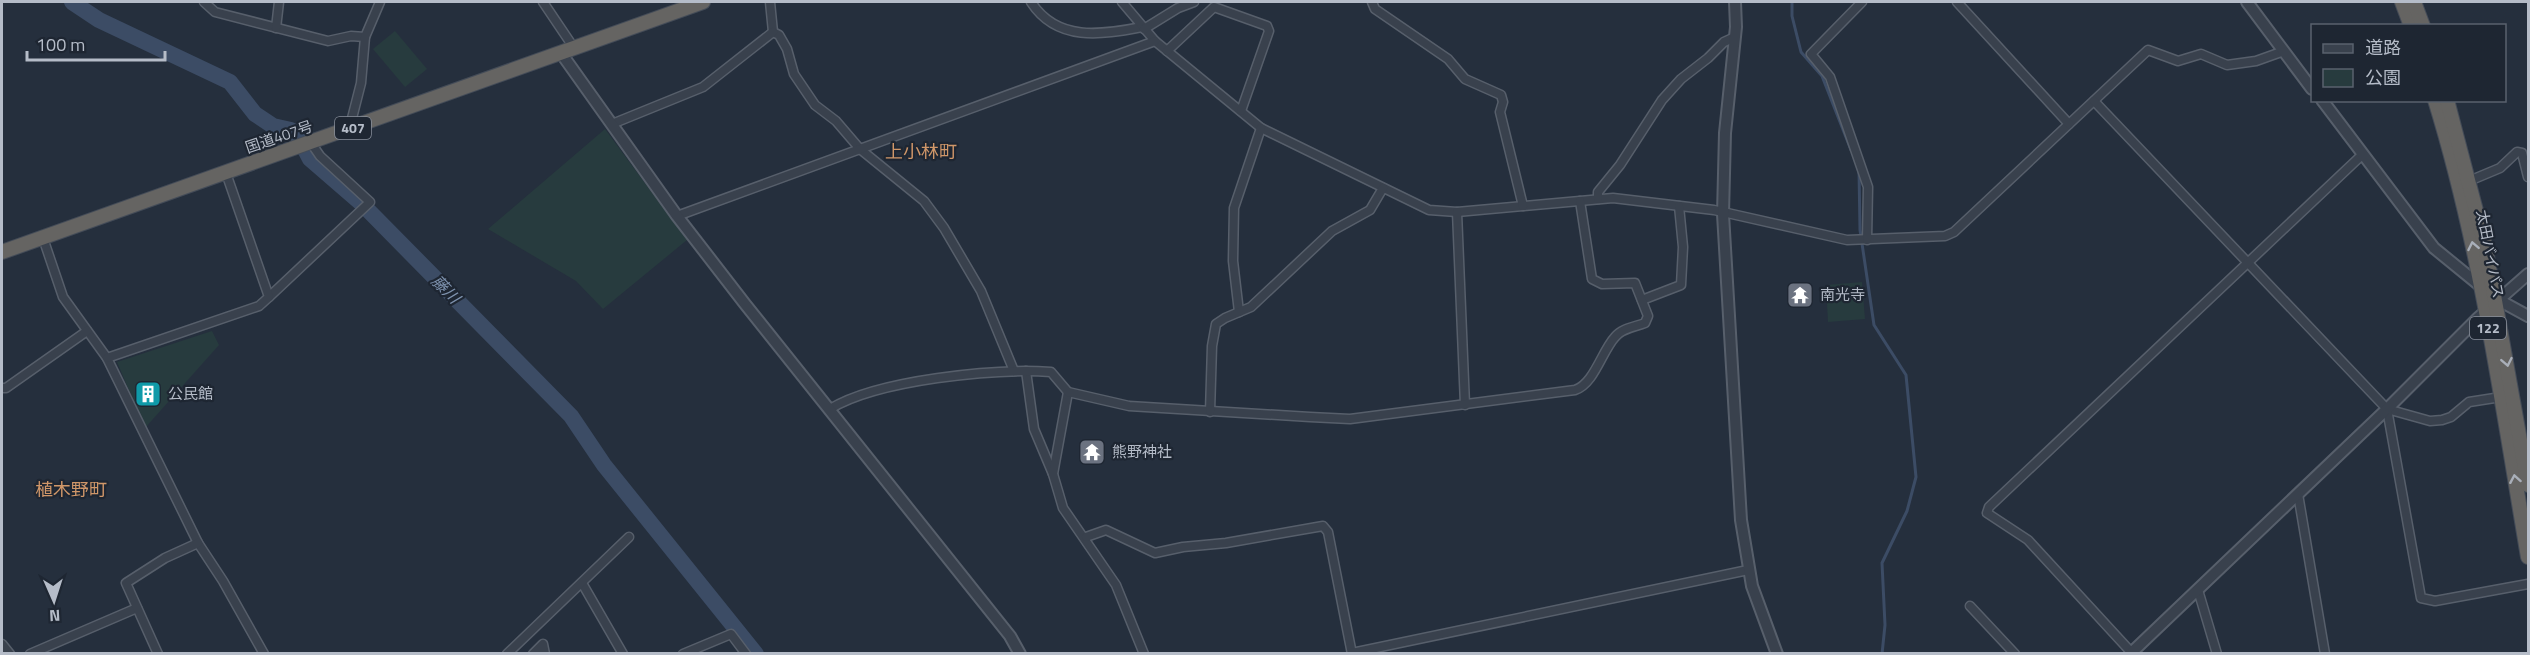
<svg xmlns="http://www.w3.org/2000/svg" width="2530" height="655" font-family="'Titillium Web','Noto Sans JP',sans-serif">
<style>
.green{fill:#273b3e}
.lines{fill:none;stroke-linecap:round;stroke-linejoin:round}
.stream{stroke:#3c4c65;stroke-width:3}
.river{stroke:#3c4c65;stroke-width:16}
.minor-casing{stroke:#575f6b;stroke-width:11}
.tertiary-casing{stroke:#575f6b;stroke-width:14}
.trunk-casing{stroke:#444c58;stroke-width:16}
.minor{stroke:#39414d;stroke-width:8}
.tertiary{stroke:#39414d;stroke-width:10}
.trunk{stroke:#656462;stroke-width:14}
.oneway{stroke:#a9afb9}
.labels{text-anchor:middle;stroke-width:4.5;stroke-linejoin:round;paint-order:stroke}
.shield{fill:#1e2632;stroke:#888f9b;stroke-width:1.5}
.shield-label{font-size:14px;font-weight:bold;fill:#b5bcc8}
.street-label{font-size:15px;fill:#b5bcc8;stroke:#1e2632}
.poi-label{font-size:15px;fill:#b5bcc8;stroke:#1e2632;text-anchor:start}
.water-label{font-size:16px;font-style:italic;fill:#7e92ae;stroke:#1e2632}
.quarter-label{font-size:18px;fill:#d09769;stroke:#1e2632}
</style>
<rect width="100%" height="100%" fill="#252f3d"/>
<g class="green">
<polygon points="395,31 427,69 405,87 373,49"/>
<polygon points="605,129 687,240 603,309 576,281 488,229"/>
<polygon points="1862,282 1865,319 1828,322 1826,285"/>
<polygon points="212,331 219,345 145,428 117,362"/>
</g>
<g class="lines">
<g class="stream">
<polyline points="1792,2 1792,16 1801,52 1822,76 1851,150"/>
<polyline points="1859,170 1860,230 1874,325 1906,375 1916,477 1907,511 1882,563 1885,625 1882,654"/>
</g>
<polyline class="river" points="72,2 99,20 230,82 255,114 273,126 291,130 298,136 310,159 362,204 571,416 604,465 756,654"/>
<defs>
<g id="minor">
<polyline points="204,2 215,12 328,41 351,36 365,37"/>
<polyline points="543,2 574,48"/>
<polyline points="770,2 773,32 779,35 787,49 794,74 815,105 836,121 860,149 924,201 944,228 981,291 1014,371"/>
<path d="M1031,2C1057,42 1101,35 1142,27"/>
<polyline points="1122,2 1155,41 1261,128 1429,210 1457,212 1613,198 1714,210 1847,240 1945,236 1954,232 2148,50 2178,61 2201,54 2227,65 2256,61 2284,51"/>
<polyline points="1372,2 1375,9 1448,59 1465,79 1501,95 1503,102 1500,112 1523,206"/>
<polyline points="1862,2 1811,54 1830,77 1868,187 1867,240"/>
<polyline points="1957,2 2069,124"/>
<polyline points="276,28 279,2"/>
<polyline points="1144,29 1178,8 1194,2"/>
<polyline points="1167,51 1214,7 1267,26 1269,31 1241,111"/>
<polyline points="2094,101 2387,409 2430,421 2442,420 2451,417 2469,402 2501,397"/>
<polyline points="612,124 703,87 773,32"/>
<polyline points="349,130 361,83 365,37 380,2"/>
<polyline points="2469,181 2500,168 2517,152 2522,153 2528,177"/>
<polyline points="1598,199 1598,192 1620,165 1662,100 1681,79 1708,58 1724,42 1735,37"/>
<polyline points="1457,212 1465,405"/>
<polyline points="677,216 1155,41"/>
<polyline points="43,238 63,297 107,358 198,543 223,581 264,654"/>
<polyline points="269,297 370,202 320,156 311,143"/>
<polyline points="1642,300 1681,285 1683,247 1679,206"/>
<polyline points="1239,312 1233,261 1234,208 1261,128"/>
<polyline points="107,358 259,306 269,297 226,173"/>
<polyline points="1026,371 1034,429 1053,474"/>
<polyline points="2,388 6,388 87,331"/>
<polyline points="1068,392 1053,474 1063,508 1116,585 1144,654"/>
<path d="M830,409C877,380 995,368 1051,372L1068,392L1129,406L1310,417L1350,419L1575,390C1594,384 1602,351 1615,337C1622,328 1635,327 1645,323L1648,316L1635,283L1602,284L1592,279L1580,201"/>
<polyline points="2387,409 2421,598 2435,601 2528,584"/>
<polyline points="1210,412 1212,346 1216,324 1225,318 1251,307 1332,231 1370,210 1383,188"/>
<polyline points="2298,494 2325,654"/>
<polyline points="1086,537 1106,530 1155,553 1183,547 1226,543 1323,526 1328,532 1352,654"/>
<polyline points="582,583 623,654"/>
<polyline points="2198,590 2217,654"/>
<polyline points="1970,606 2015,654"/>
<polyline points="2,644 10,654"/>
<polyline points="2131,652 2028,540 1987,513 1989,507 2363,154"/>
<polyline points="1352,653 1748,570"/>
<polyline points="30,654 137,608"/>
<polyline points="158,654 126,583 165,558 198,543"/>
<polyline points="507,654 629,537"/>
<polyline points="533,654 543,644 545,654"/>
<polyline points="683,654 731,634 746,654"/>
</g>
<g id="tertiary">
<polyline points="1735,2 1736,27 1725,133 1723,214 1741,520 1752,586 1777,654"/>
<polyline points="2247,2 2312,89"/>
<polyline points="561,53 677,216 745,304 1010,636 1020,654"/>
<polyline points="2322,100 2434,248 2483,288"/>
<polyline points="2495,298 2528,316"/>
<polyline points="2130,654 2387,409 2478,318 2528,274"/>
</g>
<g id="trunk">
<polyline points="2402,2 2411,26"/>
<polyline points="2414,2 2423,26"/>
<path d="M2435,100C2481,249 2502,405 2528,557"/>
<polyline points="2447,100 2485,245 2528,485"/>
<polyline points="2,252 703,2"/>
</g>
</defs>
<use href="#minor" class="minor-casing"/>
<use href="#tertiary" class="tertiary-casing"/>
<use href="#trunk" class="trunk-casing"/>
<use href="#minor" class="minor"/>
<use href="#tertiary" class="tertiary"/>
<use href="#trunk" class="trunk"/>
</g>
<defs><path id="oneway-chevron" d="M-2-3.5L2.5 0L-2 3.5" fill="none" stroke-width="1.6" stroke-linecap="round" stroke-linejoin="round" transform="scale(1.5)"/></defs>
<g class="oneway">
<use href="#oneway-chevron" transform="translate(2473 246) rotate(-101)"/>
<use href="#oneway-chevron" transform="translate(2507 362) rotate(79)"/>
<use href="#oneway-chevron" transform="translate(2515 479) rotate(-100)"/>
</g>
<defs>
<symbol id="temple-square" viewBox="-11 -11 22 22"><rect x="-9" y="-9" width="18" height="18" rx="4" fill="#6b7280" stroke="#1e2632"/><path d="M0-6L5-2H3V0L6.5 2.5H4V6H1.5V3h-3V6H-4V2.5H-6.5L-3 0V-2H-5Z" fill="#fff"/></symbol>
<symbol id="building-square" viewBox="-11 -11 22 22"><rect x="-9" y="-9" width="18" height="18" rx="4" fill="#0f9aa8" stroke="#1e2632"/><path d="M-4-6H4V6H1V3H-1V6H-4ZM-2.5-4.3h1.7v1.8h-1.7ZM.8-4.3h1.7v1.8H.8ZM-2.5-1h1.7V.8h-1.7ZM.8-1h1.7V.8H.8Z" fill="#fff"/></symbol>
</defs>
<g fill-rule="evenodd">
<use href="#temple-square" x="1785" y="280" width="30" height="30"/>
<use href="#building-square" x="133" y="379" width="30" height="30"/>
<use href="#temple-square" x="1077" y="437" width="30" height="30"/>
</g>
<g class="labels">
<g class="shield">
<rect x="335" y="117" width="36" height="22" rx="4.5"/>
<rect x="2470" y="317" width="36" height="22" rx="4.5"/>
</g>
<g class="shield-label">
<text x="353" y="133">407</text>
<text x="2488" y="333">122</text>
</g>
<g class="street-label">
<text transform="translate(279 137) rotate(-19)" y="5">国道407号</text>
<text transform="translate(2490 254) rotate(79)" y="5">太田バイパス</text>
</g>
<g class="poi-label">
<text x="1820" y="300">南光寺</text>
<text x="168" y="399">公民館</text>
<text x="1112" y="457">熊野神社</text>
</g>
<g class="water-label">
<text transform="translate(446 289) rotate(45)" y="6">藤川</text>
</g>
<g class="quarter-label">
<text x="921" y="158">上小林町</text>
<text x="71" y="496">植木野町</text>
</g>
</g>
<rect width="2530" height="655" fill="none" stroke="#b5bcc8" stroke-width="6"/>
<rect x="2311" y="24" width="195" height="78" fill="#1e2632" stroke="#5a626e" stroke-width="1.5"/>
<rect x="2323" y="44" width="30" height="9" fill="#39414d" stroke="#5a626e" stroke-width="1.5"/>
<text x="2365" y="54" font-size="18" fill="#b5bcc8">道路</text>
<rect x="2323" y="69" width="30" height="18" fill="#273b3e" stroke="#5a626e" stroke-width="1.5"/>
<text x="2365" y="84" font-size="18" fill="#b5bcc8">公園</text>
<g transform="translate(54 601) rotate(177)" stroke="#1e2632" stroke-width="4.5" paint-order="stroke">
<path d="M0-4.5L10 22L0 15L-10 22Z" fill="#b5bcc8"/>
<text y="-9" font-size="16" font-weight="bold" text-anchor="middle" fill="#b5bcc8">N</text>
</g>
<path d="M27 51v9h138v-9" fill="none" stroke="#b5bcc8" stroke-width="3"/>
<text x="36" y="51" font-size="18" fill="#b5bcc8" stroke="#1e2632" stroke-width="4.5" paint-order="stroke">100 m</text>
</svg>
